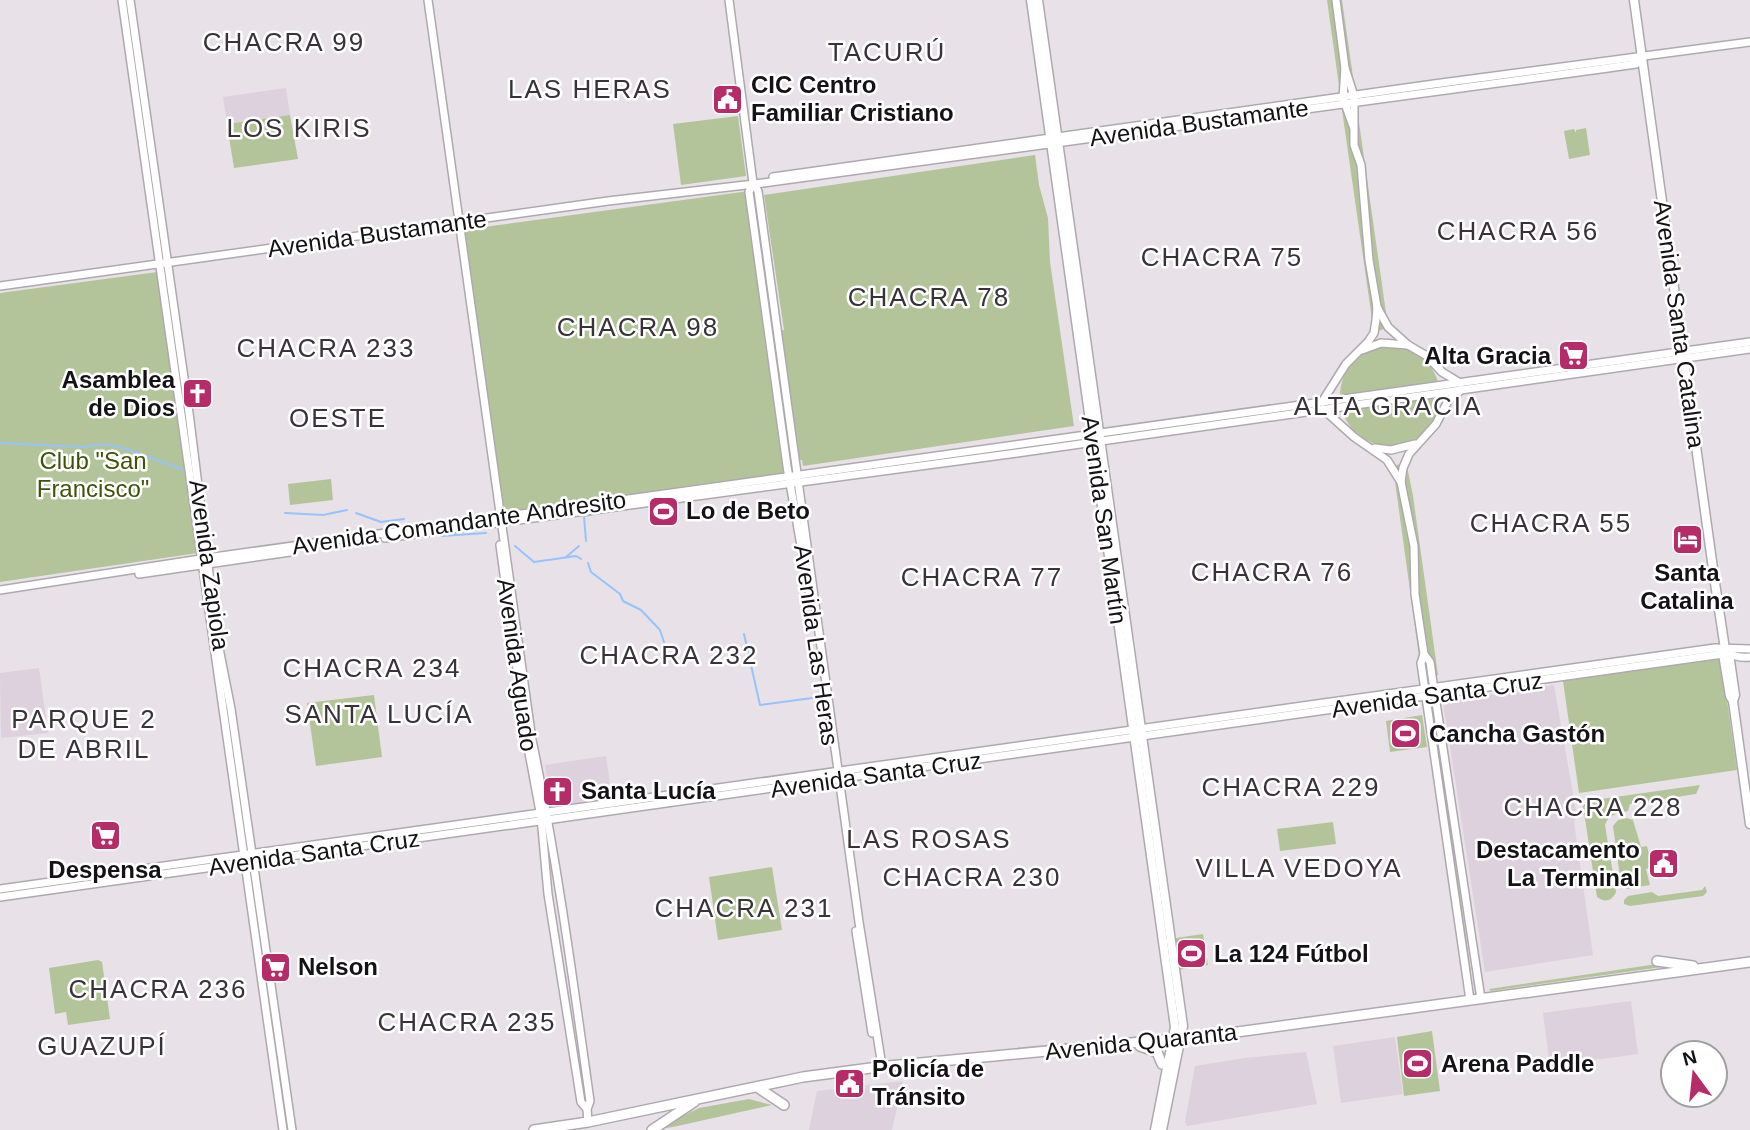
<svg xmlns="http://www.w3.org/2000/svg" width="1750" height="1130" font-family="Helvetica,sans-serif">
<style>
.built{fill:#dcd1dd}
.green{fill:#b4c49a}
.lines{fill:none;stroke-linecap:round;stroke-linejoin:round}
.stream{stroke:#97c3fb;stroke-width:2}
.secondary-casing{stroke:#afa9af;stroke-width:10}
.primary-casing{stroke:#afa9af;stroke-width:11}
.highway-casing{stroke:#afa9af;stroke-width:12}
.secondary{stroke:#fff;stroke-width:7}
.primary{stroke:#fff;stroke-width:8}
.highway{stroke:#fff;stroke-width:9}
.labels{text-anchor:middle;stroke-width:5;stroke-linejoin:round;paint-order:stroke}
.poi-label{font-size:24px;font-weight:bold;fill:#141215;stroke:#fff;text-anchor:start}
.street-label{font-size:24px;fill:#141215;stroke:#fff}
.park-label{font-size:24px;fill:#3e5308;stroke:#fff}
.neighbourhood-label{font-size:26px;letter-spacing:2px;fill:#383338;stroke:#fff}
</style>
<rect width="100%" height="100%" fill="#e8e1e8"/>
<g class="built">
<polygon points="286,88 290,115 227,124 223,97"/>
<polygon points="39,668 48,733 1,738 0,673"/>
<polygon points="1554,685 1577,817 1574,822 1593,955 1485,972 1443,702"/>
<polygon points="606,756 612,798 551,807 545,765"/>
<polygon points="1631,1001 1638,1054 1550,1066 1543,1013"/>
<polygon points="1395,1037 1403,1094 1341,1103 1333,1046"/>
<polygon points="1306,1052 1317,1104 1187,1126 1185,1122 1195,1066 1245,1058"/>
<polygon points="903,1081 892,1130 809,1130 817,1091"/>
</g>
<g class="green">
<polygon points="1327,0 1342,0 1356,98 1632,60 1632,62 1356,101 1388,327 1374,333 1341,103 1063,141 1341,100"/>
<polygon points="290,115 298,159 234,168 227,124"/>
<polygon points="738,116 746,176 681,185 673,124"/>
<polygon points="1586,128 1590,155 1569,159 1564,131 1574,129 1576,133 1576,130"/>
<polygon points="1035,155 1039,185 1048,218 1050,262 1074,426 803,466 802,460 788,462 789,475 501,514 462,230 749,191 770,334 784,330 764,195"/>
<polygon points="157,272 198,553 0,582 0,293"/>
<circle cx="1390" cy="396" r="50"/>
<polygon points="1406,461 1413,496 1438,675 1422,678 1393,467"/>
<polygon points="331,479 333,500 290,505 288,484"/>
<polygon points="1721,658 1737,770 1579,793 1563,681"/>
<polygon points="374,695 382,757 316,766 307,703"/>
<polygon points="1430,705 1434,705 1471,972 1468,973"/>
<polygon points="1422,715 1427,747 1390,752 1386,721"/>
<path d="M1700,785L1696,794L1630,804L1628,811C1618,813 1609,814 1605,825L1616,892C1612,901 1605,903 1597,897L1583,806L1587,801Z"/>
<polygon points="1627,818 1633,820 1641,847 1647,846 1652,867 1646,869 1650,885 1626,889 1621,884 1613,826 1618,820"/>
<polygon points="1333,822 1336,844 1280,851 1277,829"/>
<polygon points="772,867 782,930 718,940 709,877"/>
<polygon points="1705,886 1707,892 1703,896 1630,906 1624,904 1624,900 1628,896 1652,892 1658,896 1702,890"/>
<polygon points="1203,934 1208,965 1178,970 1173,942 1176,938"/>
<polygon points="98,960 102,962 110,1019 68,1025 66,1012 55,1014 49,968"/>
<polygon points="1657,964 1676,965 1491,991 1489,989"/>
<polygon points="1432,1031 1440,1091 1404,1096 1397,1037"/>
<polygon points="749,1099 772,1105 673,1127 665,1128 664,1125 699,1108"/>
</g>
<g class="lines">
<g class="stream">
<polyline points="0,443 83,447 105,444 127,449 186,471"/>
<polyline points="285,513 323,515 347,510"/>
<polyline points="356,513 381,522 404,519"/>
<polyline points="441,536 486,533"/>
<polyline points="586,541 584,516 619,510"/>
<polyline points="515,546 534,562 576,556 581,559"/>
<polyline points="566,557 579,546"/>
<polyline points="588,563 591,572 620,594 623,601 641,610 660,630 664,642"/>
<polyline points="744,634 760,705 812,698"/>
</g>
<defs>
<g id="secondary">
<polyline points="122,0 283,1130"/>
<polyline points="130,0 189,413 217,638 231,709 292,1130"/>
<path d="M428,0L532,740C557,859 573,980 590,1101L587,1109L588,1122"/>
<polyline points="729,0 753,183 758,191 859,922 882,1066"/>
<polyline points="1336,0 1345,68 1343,98 1353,126"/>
<polyline points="773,177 1434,84 1750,42"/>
<polyline points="753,183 749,192 787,466 810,597"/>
<polyline points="0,286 608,201 763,183 1608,68 1636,64 1642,58"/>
<polyline points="1377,307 1388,327 1408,345 1427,356 1442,372 1460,383"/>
<polyline points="1362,350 1381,343 1408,345"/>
<polyline points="1461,390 1448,401 1436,424 1409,454 1403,468 1401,482 1414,546 1415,594 1424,654 1430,662 1432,676 1481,999"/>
<polyline points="1322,402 1346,364 1368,342 1374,333 1376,320 1377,307 1369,260 1361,165 1354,145 1354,96 1345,68"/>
<polyline points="1323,409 1354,437 1387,460 1401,482"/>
<polyline points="1375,448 1391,450 1415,444"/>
<polyline points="385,538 1017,453 1750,349"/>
<polyline points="500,545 527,742 541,817 548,894 581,1102 587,1109"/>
<polyline points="139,574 290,552"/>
<polyline points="0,590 207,558 1750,342"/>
<polyline points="1424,654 1421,663 1470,1000"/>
<polyline points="0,889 1715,648 1750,649"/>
<path d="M0,897L1723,654C1733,653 1737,659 1750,657"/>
<polyline points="856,931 872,1033"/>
</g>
<g id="primary">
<polyline points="1031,0 1175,1027 1155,1130"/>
<polyline points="1038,0 1183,1026 1162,1130"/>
<polyline points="1634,0 1715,583 1725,649 1729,654 1735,695 1733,701"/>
<polyline points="1725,649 1723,654 1730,696 1733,701 1750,824"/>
</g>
<g id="highway">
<polyline points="1657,961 1693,966"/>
<polyline points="1140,1046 1157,1052 1162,1064"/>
<polyline points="757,1087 784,1105"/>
<polyline points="534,1130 588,1122 803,1077 878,1067 1215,1035 1750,962"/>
<polyline points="652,1130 694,1102"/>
</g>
</defs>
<use href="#secondary" class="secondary-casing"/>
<use href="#primary" class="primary-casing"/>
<use href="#highway" class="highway-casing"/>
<use href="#secondary" class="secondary"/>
<use href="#primary" class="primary"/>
<use href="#highway" class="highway"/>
</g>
<defs>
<symbol id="civic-square" viewBox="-11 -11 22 22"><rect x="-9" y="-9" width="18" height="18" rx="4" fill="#b62c68" stroke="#fff"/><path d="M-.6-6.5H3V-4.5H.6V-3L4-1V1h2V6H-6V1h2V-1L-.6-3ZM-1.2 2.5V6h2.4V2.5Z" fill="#fff"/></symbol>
<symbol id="supermarket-square" viewBox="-11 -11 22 22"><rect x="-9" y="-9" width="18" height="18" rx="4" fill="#b62c68" stroke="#fff"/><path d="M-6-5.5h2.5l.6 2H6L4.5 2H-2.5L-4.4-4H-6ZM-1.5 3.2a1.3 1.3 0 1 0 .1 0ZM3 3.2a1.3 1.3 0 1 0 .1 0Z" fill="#fff"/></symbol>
<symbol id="church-square" viewBox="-11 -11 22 22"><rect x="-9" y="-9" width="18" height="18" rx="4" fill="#b62c68" stroke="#fff"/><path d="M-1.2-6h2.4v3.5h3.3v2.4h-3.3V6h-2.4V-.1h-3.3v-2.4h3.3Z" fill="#fff"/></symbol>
<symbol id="stadium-square" viewBox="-11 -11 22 22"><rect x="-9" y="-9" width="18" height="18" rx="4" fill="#b62c68" stroke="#fff"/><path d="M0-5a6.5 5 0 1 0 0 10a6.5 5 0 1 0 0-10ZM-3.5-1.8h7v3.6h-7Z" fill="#fff"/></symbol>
<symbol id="hotel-square" viewBox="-11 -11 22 22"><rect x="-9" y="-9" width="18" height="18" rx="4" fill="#b62c68" stroke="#fff"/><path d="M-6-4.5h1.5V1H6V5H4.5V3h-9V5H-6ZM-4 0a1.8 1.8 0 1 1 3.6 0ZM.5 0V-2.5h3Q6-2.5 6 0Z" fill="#fff"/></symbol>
</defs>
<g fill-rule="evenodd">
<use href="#civic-square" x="710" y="82" width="35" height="35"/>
<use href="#supermarket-square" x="1556" y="338" width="35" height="35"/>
<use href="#church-square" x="180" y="376" width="35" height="35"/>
<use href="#stadium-square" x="646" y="494" width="35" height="35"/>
<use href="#hotel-square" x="1670" y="522" width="35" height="35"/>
<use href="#stadium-square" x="1388" y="716" width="35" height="35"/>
<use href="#church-square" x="540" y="774" width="35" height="35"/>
<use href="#supermarket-square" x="88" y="818" width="35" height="35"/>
<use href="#civic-square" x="1646" y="846" width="35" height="35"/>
<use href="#stadium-square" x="1174" y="936" width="35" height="35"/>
<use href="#supermarket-square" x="258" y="950" width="35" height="35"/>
<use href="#stadium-square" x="1400" y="1046" width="35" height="35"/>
<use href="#civic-square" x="832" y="1066" width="35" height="35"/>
</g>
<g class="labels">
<g class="poi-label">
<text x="751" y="93">CIC Centro<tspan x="751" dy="28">Familiar Cristiano</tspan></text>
<text x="1551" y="364" text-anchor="end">Alta Gracia</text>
<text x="175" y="388" text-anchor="end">Asamblea<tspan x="175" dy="28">de Dios</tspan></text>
<text x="686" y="519">Lo de Beto</text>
<text x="1687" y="581" text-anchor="middle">Santa<tspan x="1687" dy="28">Catalina</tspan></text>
<text x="1429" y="742">Cancha Gastón</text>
<text x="581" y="799">Santa Lucía</text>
<text x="1640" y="858" text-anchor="end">Destacamento<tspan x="1640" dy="28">La Terminal</tspan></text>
<text x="105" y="878" text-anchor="middle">Despensa</text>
<text x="1214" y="962">La 124 Fútbol</text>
<text x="298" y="975">Nelson</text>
<text x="1441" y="1072">Arena Paddle</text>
<text x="872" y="1077">Policía de<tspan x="872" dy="28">Tránsito</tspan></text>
</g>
<g class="street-label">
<text transform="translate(1199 123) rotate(-8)" y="8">Avenida Bustamante</text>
<text transform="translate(377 234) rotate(-8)" y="8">Avenida Bustamante</text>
<text transform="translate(1679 324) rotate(82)" y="8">Avenida Santa Catalina</text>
<text transform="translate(1104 520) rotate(82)" y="8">Avenida San Martín</text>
<text transform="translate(459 523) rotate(-8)" y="8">Avenida Comandante Andresito</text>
<text transform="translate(209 565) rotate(82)" y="8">Avenida Zapiola</text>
<text transform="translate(816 645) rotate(82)" y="8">Avenida Las Heras</text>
<text transform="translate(517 665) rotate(82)" y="8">Avenida Aguado</text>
<text transform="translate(1437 695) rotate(-8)" y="8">Avenida Santa Cruz</text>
<text transform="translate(876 775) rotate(-8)" y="8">Avenida Santa Cruz</text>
<text transform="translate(314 853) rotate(-8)" y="8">Avenida Santa Cruz</text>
<text transform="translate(1141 1042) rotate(-6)" y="8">Avenida Quaranta</text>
</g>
<g class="park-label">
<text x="93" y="469">Club "San<tspan x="93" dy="28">Francisco"</tspan></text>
</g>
<g class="neighbourhood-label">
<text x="284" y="51">CHACRA 99</text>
<text x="887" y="61">TACURÚ</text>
<text x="590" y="98">LAS HERAS</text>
<text x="299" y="137">LOS KIRIS</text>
<text x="1518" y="240">CHACRA 56</text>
<text x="1222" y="266">CHACRA 75</text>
<text x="929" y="306">CHACRA 78</text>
<text x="638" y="336">CHACRA 98</text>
<text x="326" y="357">CHACRA 233</text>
<text x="1388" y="415">ALTA GRACIA</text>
<text x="338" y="427">OESTE</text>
<text x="1551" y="532">CHACRA 55</text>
<text x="1272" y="581">CHACRA 76</text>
<text x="982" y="586">CHACRA 77</text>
<text x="669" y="664">CHACRA 232</text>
<text x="372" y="677">CHACRA 234</text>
<text x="379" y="723">SANTA LUCÍA</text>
<text x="84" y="728">PARQUE 2<tspan x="84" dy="30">DE ABRIL</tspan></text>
<text x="1291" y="796">CHACRA 229</text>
<text x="1593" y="816">CHACRA 228</text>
<text x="929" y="848">LAS ROSAS</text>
<text x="1299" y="877">VILLA VEDOYA</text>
<text x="972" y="886">CHACRA 230</text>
<text x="744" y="917">CHACRA 231</text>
<text x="158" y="998">CHACRA 236</text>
<text x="467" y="1031">CHACRA 235</text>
<text x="102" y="1055">GUAZUPÍ</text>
</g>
</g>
<g transform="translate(1694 1074) rotate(345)"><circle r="33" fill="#ffffff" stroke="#a1a0a1" stroke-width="2"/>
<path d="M0-5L12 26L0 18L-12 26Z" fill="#b62c68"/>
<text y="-10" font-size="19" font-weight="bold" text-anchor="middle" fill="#141215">N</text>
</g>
</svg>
